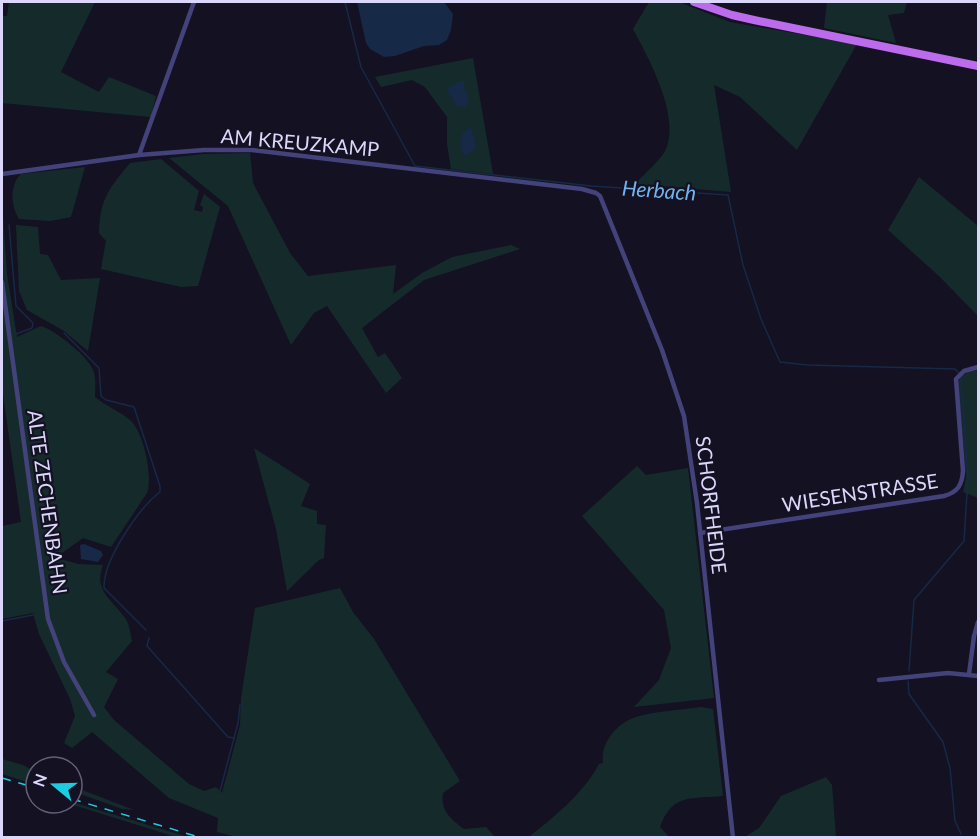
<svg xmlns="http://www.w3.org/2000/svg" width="980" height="839" font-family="Lato,sans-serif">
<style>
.green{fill:#152b2b}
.water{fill:#162947}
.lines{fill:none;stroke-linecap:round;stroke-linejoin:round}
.stream{stroke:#162947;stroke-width:1.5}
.minor{stroke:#44427b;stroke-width:4.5}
.primary{stroke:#bd6bed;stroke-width:8}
.rail{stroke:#1ccce1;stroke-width:1.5;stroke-dasharray:9 8;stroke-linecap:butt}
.labels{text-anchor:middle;stroke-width:4.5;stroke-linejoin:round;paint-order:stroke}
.street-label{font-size:20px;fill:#dbd7fa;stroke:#141122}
.water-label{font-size:21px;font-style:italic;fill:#72b3ed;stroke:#141122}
</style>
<rect width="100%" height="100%" fill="#141122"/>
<g class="green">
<polygon points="9,2 95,2 61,72 99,92 109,77 156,96 151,117 2,103 2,16 7,16"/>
<path d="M649,2H679L730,22L857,44L797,150L740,97L714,85L731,192L635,184C643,175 662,159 666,149C680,115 649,59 633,29Z"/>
<polygon points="827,2 907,2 904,13 888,15 896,43 824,28"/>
<polygon points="473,58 493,174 451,169 447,144 447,117 425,87 412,80 381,87 375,77"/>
<polygon points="250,153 253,183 290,253 308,276 396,265 393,294 422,273 452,257 511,245 520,249 424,280 362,328 378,357 385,353 402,378 386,393 327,306 314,313 291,345 228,206 169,158 203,154"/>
<path d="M161,159L199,191L194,210L202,212L203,207L200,205L204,194L220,207L198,286L181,287L101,269L106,241L99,233C100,198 109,189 130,163Z"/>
<path d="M85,167L71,217L50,221L19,219C11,207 9,185 21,174Z"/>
<polygon points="919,177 978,226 978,316 940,277 888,230"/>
<path d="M2,201L7,274L17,337L41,326C55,330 91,358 94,373C96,380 95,389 95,397C106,406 120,411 131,421C144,434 153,476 147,493L111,547L83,538L62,553L52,551L54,563L61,559L78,564L103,565C93,591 112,599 125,618C130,624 130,634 132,641L106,672L118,679L104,707L114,720L189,784L204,791L216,787L222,793L240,725L241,698L255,608L340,588L353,612L374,639L460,781L443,793C440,811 451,819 464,829L486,827L495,837L408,836V837H237L217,832L218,818L169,798L92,732L72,748L64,743L75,716L70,699L39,634L33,613L2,619V526L21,522L2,387Z"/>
<polygon points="16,225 38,227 40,254 48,255 61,280 100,278 88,351 64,331 27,310 19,291"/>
<path d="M978,370V498L963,492L966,477L958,384C960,373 969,372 978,370Z"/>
<polygon points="254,448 310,484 301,506 317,511 317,524 326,525 324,558 319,560 287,591 276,529"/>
<polygon points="637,466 646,475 688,468 714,698 634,707 659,680 671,648 664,610 582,516"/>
<path d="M701,707L713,709L723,796C692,799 672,793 660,827L669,837H529C555,816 583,794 599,764L603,763C600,743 617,723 636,717C655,711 681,710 701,707Z"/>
<polygon points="2,759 23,765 36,772 36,785 2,774"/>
<polygon points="826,777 832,785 836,837 745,837 759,828 781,796"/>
<polygon points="72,786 134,810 122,809 72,791"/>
<polygon points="72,802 188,837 176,837 67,803"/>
</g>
<g class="water">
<polygon points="357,2 444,2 453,14 451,30 447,40 439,45 424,46 395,56 384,57 370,49 366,43"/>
<polygon points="460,81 464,81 464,88 469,100 465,107 457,106 449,94 448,88"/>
<polygon points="471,127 476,146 474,150 466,155 462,153 460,143 463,133"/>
<polygon points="84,544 101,551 103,555 98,562 81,559 80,545"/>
</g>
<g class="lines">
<g class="stream">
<polyline points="345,2 361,67 415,166 591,186 728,195 743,265 761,319 780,362 807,365 955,369 959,373"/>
<polyline points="9,225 16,306 33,323 32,328 16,334"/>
<path d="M64,333L99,368L101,396L106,400L134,407L160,486V492C139,508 103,560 104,588L146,630"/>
<polyline points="2,621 33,615"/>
<polyline points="149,638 147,646 228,737 234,738"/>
<polyline points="909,671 914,600 964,541 968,477 961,378"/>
<polyline points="908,681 909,694 943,742 950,768 955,821 961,834"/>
<polyline points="220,791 238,723 240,705"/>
</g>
<g class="minor">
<polyline points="139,155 194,2"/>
<polyline points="2,174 139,155 204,150 252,150 582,189 596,193 600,196 662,350 684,416 697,503 733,838"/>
<polyline points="2,282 48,619 64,662 94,715"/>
<path d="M700,533L944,496C958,492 962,485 963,471L956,379L964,371L978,367"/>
<polyline points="969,674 974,636 978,622"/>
<polyline points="879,680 948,673 978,676"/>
</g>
<polyline class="primary" points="694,2 732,15 754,20 978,66"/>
<g class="rail">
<polyline points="2,778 36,788"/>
<polyline points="72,799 202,838"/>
</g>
</g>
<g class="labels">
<g class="street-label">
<text transform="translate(300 143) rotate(5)" y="7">AM KREUZKAMP</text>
<text transform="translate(860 493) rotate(-9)" y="7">WIESENSTRASSE</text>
<text transform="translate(47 502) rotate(82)" y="7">ALTE ZECHENBAHN</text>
<text transform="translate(711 505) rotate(83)" y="7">SCHORFHEIDE</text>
</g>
<g class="water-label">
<text transform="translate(659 191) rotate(4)" y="7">Herbach</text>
</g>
</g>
<rect width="980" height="839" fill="none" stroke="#dbd7fa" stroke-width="6"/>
<g transform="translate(54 785) rotate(289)"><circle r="28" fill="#141122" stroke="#646078" stroke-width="1.5"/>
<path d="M0-4.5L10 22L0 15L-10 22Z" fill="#1ccce1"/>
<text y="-9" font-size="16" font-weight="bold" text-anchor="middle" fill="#dbd7fa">N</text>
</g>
</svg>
